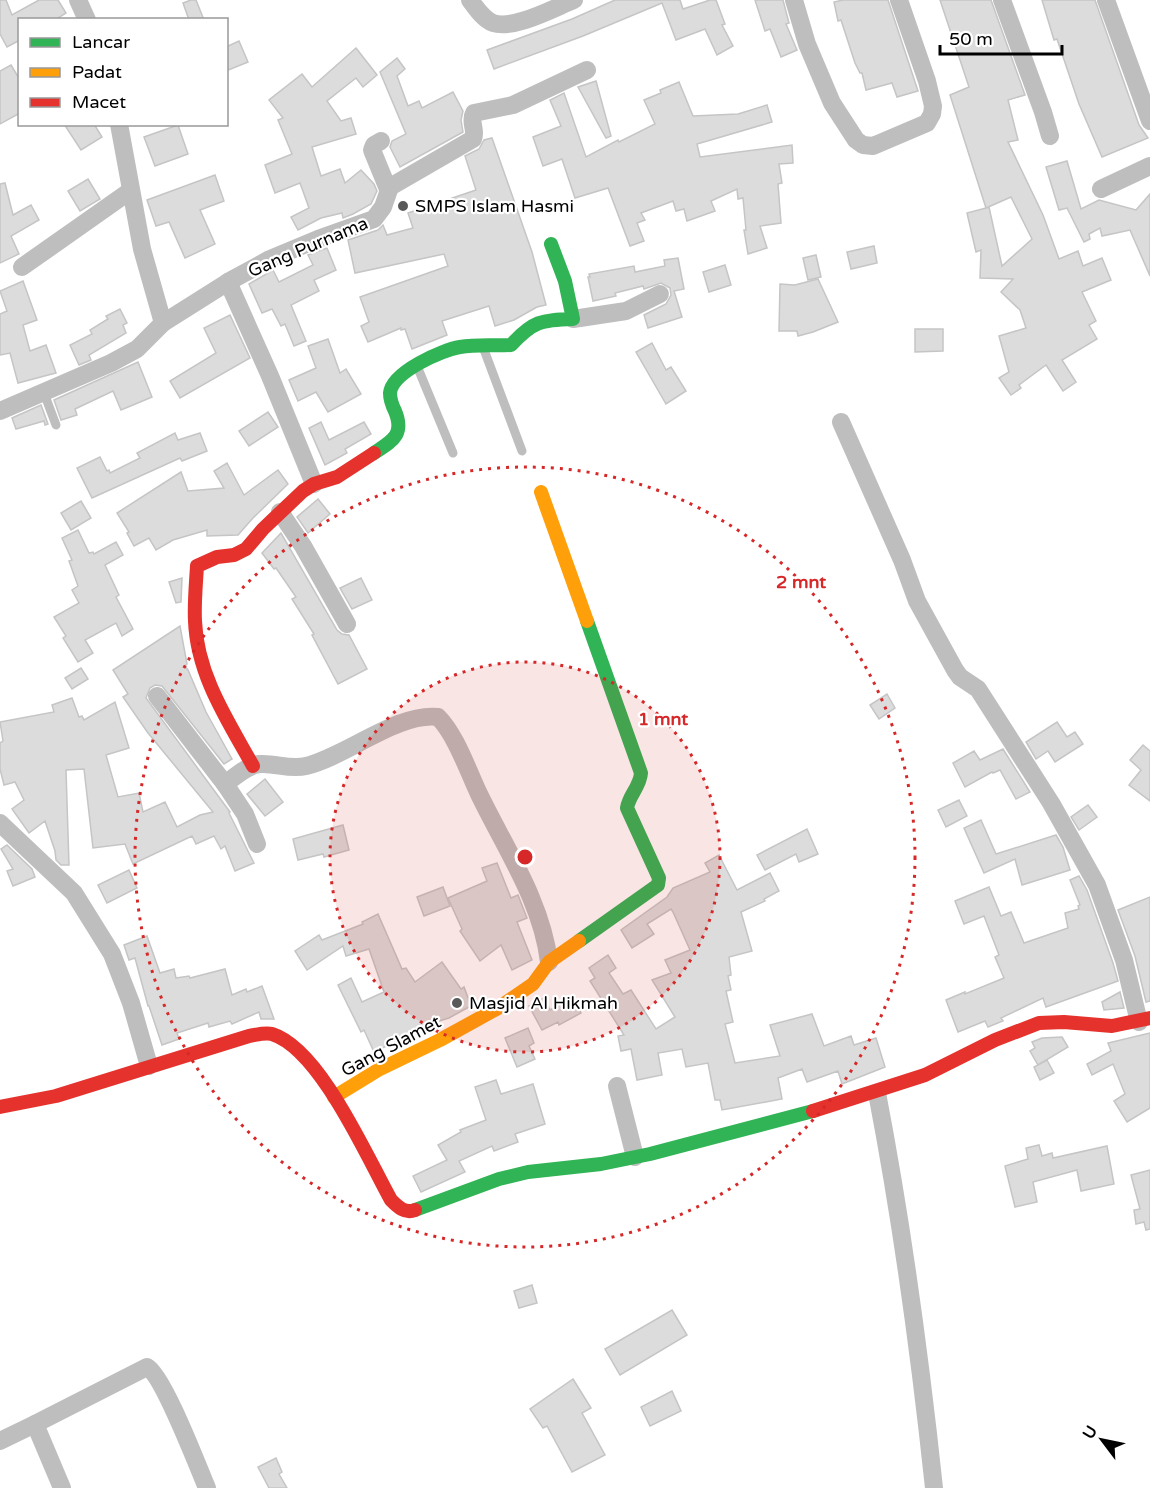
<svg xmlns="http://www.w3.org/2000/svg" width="1150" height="1488" font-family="'Varela Round',sans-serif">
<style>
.building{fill:#dcdcdc;stroke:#c5c5c5;stroke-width:1.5;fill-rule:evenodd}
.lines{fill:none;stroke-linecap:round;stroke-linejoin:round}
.lane{stroke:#bebebe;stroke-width:9}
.street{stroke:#bebebe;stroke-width:18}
.fast{stroke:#30b455;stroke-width:14}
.slow{stroke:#ff9f0a;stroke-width:14}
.jam{stroke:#e5322d;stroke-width:14}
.ring{fill:none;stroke:#d62828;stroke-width:3;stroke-dasharray:3 6}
.poi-dot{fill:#595959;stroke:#fff;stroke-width:2}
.labels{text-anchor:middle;stroke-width:4.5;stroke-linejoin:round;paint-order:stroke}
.poi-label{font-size:18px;fill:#000;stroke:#fff;text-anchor:start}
.street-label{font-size:18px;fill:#000;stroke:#fff}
.centre{fill:#d62828;stroke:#fff;stroke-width:3}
.ring-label{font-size:18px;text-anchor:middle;font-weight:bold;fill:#d62828;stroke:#fff;stroke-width:4.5;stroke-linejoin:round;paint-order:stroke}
</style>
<rect width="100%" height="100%" fill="#fff"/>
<g class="building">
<polygon points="0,0 6,0 12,15 39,0 58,0 66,13 55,20 20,20 20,40 7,47 0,34"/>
<polygon points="191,0 196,0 204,20 189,20 183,3"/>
<polygon points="615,0 680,0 683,9 710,0 716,0 725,24 722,25 733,46 717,55 705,29 676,40 662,3 583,36 494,69 487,50 572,19"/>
<polygon points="755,0 783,0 789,23 786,24 797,50 781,57 770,29 765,31"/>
<polygon points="843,0 888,0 918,91 897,97 892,83 866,90 862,73 860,73 855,63 841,20 838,21 834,2"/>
<path d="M940,0H991L1025,95L1008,100L1018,140L1008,142L1043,215L1059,259L1078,251L1083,266L1102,258L1111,280L1082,292L1096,321L1089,325L1097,339L1062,360L1076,382L1063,391L1046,365L1019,385L1021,388L1011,395L999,378L1009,372L999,336L1026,328L1020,310L1001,292L1013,279L980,278L981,250L976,252L967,213L986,208L950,95L969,87ZM1011,197L1032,239L1002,266L989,207L986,208Z"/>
<polygon points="1042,0 1095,0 1139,125 1148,138 1102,157 1079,104 1057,39 1054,40"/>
<polygon points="239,41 248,62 226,71 226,47"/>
<polygon points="356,48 377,75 363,87 356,78 327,101 341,121 351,118 356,134 312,147 321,176 340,169 345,183 361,170 374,184 377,191 371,204 353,214 343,218 342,213 321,218 298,230 291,217 309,208 300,183 275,193 265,165 292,154 278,120 283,118 269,100 302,74 312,87"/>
<polygon points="397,58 405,69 397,76 408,106 419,101 422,108 453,92 463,111 461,120 463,132 400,167 390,147 392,141 406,134 380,72"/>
<polygon points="11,65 20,80 20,113 0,124 0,71"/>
<polygon points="596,81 611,136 606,138 578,87"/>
<polygon points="679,82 693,116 738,114 767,105 772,122 697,144 700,157 792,145 793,163 779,164 782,183 778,184 781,223 760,226 767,248 748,254 744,230 746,230 743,198 738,199 737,189 711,201 715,211 687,221 684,209 676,211 673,201 641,213 645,220 637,223 644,241 630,246 608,188 575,198 562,159 543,166 533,137 561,126 550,100 564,93 586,157 618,140 619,142 655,124 644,100 661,93 660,90"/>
<polygon points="64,124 94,124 102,137 81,150"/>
<polygon points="178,125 188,154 155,166 144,137"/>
<polygon points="492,138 532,252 546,305 537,307 514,320 495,326 489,306 442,321 447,335 412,349 405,329 401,330 401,328 368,342 361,326 369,322 360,297 448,266 444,254 355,273 348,240 378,230 383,225 387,235 413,228 408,213 476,190 465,156 479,149 484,140"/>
<polygon points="1067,161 1081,209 1099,200 1136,210 1150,194 1150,276 1130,230 1102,236 1100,228 1089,234 1090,239 1084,242 1067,208 1059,210 1046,167"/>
<polygon points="215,175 224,201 200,210 215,244 185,258 169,222 156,226 147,200"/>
<polygon points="88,179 100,199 80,211 68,191"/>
<polygon points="5,183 13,215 31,205 39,220 11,236 19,254 0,263 0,184"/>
<polygon points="874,246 877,263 851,269 847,252"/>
<polygon points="327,248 336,270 314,280 319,291 291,305 306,341 294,346 285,324 281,326 272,309 262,313 249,284 273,270 279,282 313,265 308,255"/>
<polygon points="816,255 821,277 808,280 803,258"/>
<polygon points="678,258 684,289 674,291 682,317 648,328 644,315 666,304 671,295 670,288 661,283 644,289 643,286 615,293 616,296 593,301 588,277 590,277 589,274 634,266 635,272 665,266 664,260"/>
<polygon points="725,265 731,285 709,292 703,272"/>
<polygon points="818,279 838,322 813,332 798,336 797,331 779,331 780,284 795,285"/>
<polygon points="23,281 37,320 23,325 30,351 46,345 56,373 18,383 10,353 0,355 0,314 7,311 0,291"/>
<polygon points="120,309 127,323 123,325 126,333 89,355 91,360 79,365 70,345 92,334 90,330 108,319 106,316"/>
<polygon points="230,315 250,358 180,398 170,381 216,353 204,328"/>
<polygon points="915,329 943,329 943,351 915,352"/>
<polygon points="328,339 340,373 346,369 361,394 328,412 316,392 298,401 289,380 316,368 308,346"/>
<polygon points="652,343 666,370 671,367 686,391 666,404 636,352"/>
<polygon points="138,362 152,397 121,410 113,391 75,409 77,415 61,420 54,400"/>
<polygon points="41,405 48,424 45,425 44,421 16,429 12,418"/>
<polygon points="268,412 278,427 249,446 239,431"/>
<polygon points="321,422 329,440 364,422 371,434 345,449 347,453 325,465 309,428"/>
<polygon points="175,433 178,440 200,433 207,451 182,461 180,458 92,498 77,468 100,457 107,471 109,470 110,473 140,458 137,453"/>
<polygon points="227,463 244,495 278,470 288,484 253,518 238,535 207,536 207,530 173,540 156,550 149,538 134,546 127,533 129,532 117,513 181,472 188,491 224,488 214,471"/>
<polygon points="318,499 330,514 308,533 297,517"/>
<polygon points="81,501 91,518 71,530 61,513"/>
<polygon points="78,530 89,553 93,552 94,554 116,542 123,555 105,565 119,595 116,597 133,629 122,636 116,623 85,640 93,653 78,662 63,638 66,636 54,617 79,603 72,590 78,586 69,561 72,560 62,538"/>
<polygon points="281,533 337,630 342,634 349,635 367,669 338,684 312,635 314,634 292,599 296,597 276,568 274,569 262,553"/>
<polygon points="182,578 181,602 176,603 169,582"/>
<polygon points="361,578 372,600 352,609 340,588"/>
<polygon points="180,626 187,664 185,666 188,670 206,712 232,759 224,764 162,686 155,685 150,688 146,698 230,812 229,813 254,863 235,871 225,846 221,849 214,836 196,844 192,836 133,864 125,844 93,848 84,769 66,770 69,865 61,865 56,860 55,851 45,821 29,833 12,809 24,800 15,782 4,785 0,769 0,743 3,741 0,722 54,712 52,705 72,698 79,717 82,716 84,720 115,702 129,748 106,755 118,797 139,793 143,812 165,802 177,827 200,815 213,812 148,733 123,697 128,694 113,670"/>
<polygon points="81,668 88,679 72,689 65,678"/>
<polygon points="887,694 895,708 879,719 870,705"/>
<polygon points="1057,722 1067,737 1075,732 1083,744 1055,762 1048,751 1036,759 1026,742"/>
<polygon points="1143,745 1150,751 1150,801 1129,785 1141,770 1130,760"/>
<polygon points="1003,749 1030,792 1016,799 1000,770 993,773 992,772 965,787 953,763 974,751 980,760"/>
<polygon points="265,779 283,802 265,816 247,794"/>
<polygon points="959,800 967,816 946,827 938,810"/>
<polygon points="1088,805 1097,817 1079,830 1071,817"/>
<polygon points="981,820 996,854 1056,835 1063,847 1070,870 1022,885 1015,859 984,873 964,828"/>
<polygon points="343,825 349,850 324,857 323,854 298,860 293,839"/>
<polygon points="807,829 818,854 799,862 796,854 765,870 757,855"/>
<polygon points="7,845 32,869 35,877 13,886 7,871 13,869 1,849"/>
<polygon points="719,855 737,890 770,873 779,891 764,899 765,901 741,912 752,951 729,957 731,975 728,976 731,990 726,991 733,1022 725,1024 735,1063 780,1056 770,1025 812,1014 824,1046 851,1036 854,1045 876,1038 885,1067 842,1084 838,1071 807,1082 802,1069 778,1078 782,1099 722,1110 720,1100 715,1100 708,1063 686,1067 682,1049 658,1053 662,1075 637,1080 631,1049 621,1051 618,1036 624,1035 590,981 595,978 589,968 608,955 616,968 609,973 623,994 631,990 656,1029 675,1017 652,980 671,973 665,960 690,950 673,912 671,909 647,924 654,934 632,948 621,930 667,897 673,888 710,872 705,863"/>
<polygon points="497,863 511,898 518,895 527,918 517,922 532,960 512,970 501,945 480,961 460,931 462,929 448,898 487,881 482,868"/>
<polygon points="129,870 137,888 107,903 98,885"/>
<polygon points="1079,876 1087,890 1113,963 1118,981 1046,1007 1043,998 1001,1018 1003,1021 988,1027 985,1021 958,1032 946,1000 965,992 965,994 1004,978 995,957 999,955 984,916 964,924 955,901 989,887 1001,916 1011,912 1024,943 1068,928 1065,913 1079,909 1078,906 1080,905 1070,880"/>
<polygon points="443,887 450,906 424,916 417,897"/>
<polygon points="1150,897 1150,1001 1146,1002 1135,956 1118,910"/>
<polygon points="378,914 402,969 406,968 415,982 442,962 461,989 464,987 471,1006 449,1018 429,1024 430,1028 412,1037 410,1035 374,1052 364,1030 361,1032 338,985 351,978 362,1002 384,992 369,949 346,956 343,946 307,970 295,951 319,935 322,940 363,924 362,922"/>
<polygon points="147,936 160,973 174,969 176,978 189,976 190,978 225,969 232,995 246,989 247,992 262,986 274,1019 261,1019 259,1012 232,1024 230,1021 209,1027 208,1023 177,1033 179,1039 162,1045 149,1006 148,1006 135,958 129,960 124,945"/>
<polygon points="1120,992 1124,1008 1104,1010 1102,1002"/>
<polygon points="544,998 550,1010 573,998 581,1013 559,1025 558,1022 542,1030 529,1006"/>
<polygon points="528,1028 534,1043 529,1046 535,1059 517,1067 505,1038"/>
<polygon points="1150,1033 1150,1108 1127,1122 1114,1101 1125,1094 1113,1064 1092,1075 1087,1064 1111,1051 1108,1043"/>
<polygon points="1062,1037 1068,1047 1038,1065 1030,1051 1035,1048 1032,1042 1042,1038"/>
<polygon points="1047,1060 1054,1073 1040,1080 1034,1067"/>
<polygon points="496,1080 501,1094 533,1084 545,1124 515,1134 518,1142 494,1151 492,1146 459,1161 465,1172 421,1192 413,1176 447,1160 438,1145 461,1132 460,1130 486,1120 475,1087"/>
<polygon points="1039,1145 1042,1156 1052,1153 1053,1158 1107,1146 1114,1184 1081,1191 1077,1170 1033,1182 1037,1202 1015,1207 1005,1166 1028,1159 1026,1148"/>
<polygon points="1150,1170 1150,1229 1146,1230 1144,1222 1136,1224 1134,1210 1140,1209 1131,1175"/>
<polygon points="532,1285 537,1303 519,1308 514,1291"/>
<polygon points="672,1310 687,1335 620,1375 605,1349"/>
<polygon points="573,1379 591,1408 582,1413 605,1455 572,1472 547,1426 543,1428 530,1409"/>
<polygon points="672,1391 681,1411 650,1426 641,1407"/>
<polygon points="276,1458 282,1472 279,1474 287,1488 269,1488 258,1467"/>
</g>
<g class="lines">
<g class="lane">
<polyline points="483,347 522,451"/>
<polyline points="417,366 453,453"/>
<polyline points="44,393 56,425"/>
</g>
<g class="street">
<polyline points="78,0 87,20"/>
<path d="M470,0C476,8 483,19 493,23C514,30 554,8 574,0"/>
<polyline points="794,0 807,44 832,103 856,140 863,145 873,146 927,123 932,114 933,106 927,81 899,0"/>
<polyline points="1002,0 1043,112 1050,136"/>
<polyline points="1106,0 1150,121"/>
<polyline points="119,124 142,249 163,323"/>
<polyline points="381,141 374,145 372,150 388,189"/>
<polyline points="1101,189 1150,166"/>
<polyline points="22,267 130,191"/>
<polyline points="228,282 270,376 314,484"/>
<polyline points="573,319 626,311 660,294"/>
<path d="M0,411L111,363L137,349L163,323L228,282L270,259L318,239L374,219L383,207L390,187L473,139C477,130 469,122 474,113L513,105L587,70"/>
<polyline points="841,422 902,560 917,601 955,670 960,677 978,689 1051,803 1097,885 1124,960 1139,1022"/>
<polyline points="280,512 303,546 347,624"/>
<polyline points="157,696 225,784 245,814 257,844"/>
<path d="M225,784C235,777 247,765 260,764C276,763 290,770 306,766C345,757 398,712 438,717C456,735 468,771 479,794C505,848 542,902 549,962"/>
<polyline points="0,823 74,893 112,954 131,1003 149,1066"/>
<polyline points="617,1086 635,1157"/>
<path d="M877,1093C902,1223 920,1356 934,1488"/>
<polyline points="0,1441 35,1424"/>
<path d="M62,1488L35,1424L147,1367C163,1375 198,1467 207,1488"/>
</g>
<g class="fast">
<path d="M374,453C392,441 405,435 395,411C392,405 390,399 390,393C392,372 442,350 460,347C477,344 494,346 511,345C533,321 541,320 573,319L565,281L551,244"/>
<path d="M579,941L658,885L659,878L627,808C629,795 640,787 641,773L587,621"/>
<polyline points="415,1210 499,1179 528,1172 601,1164 650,1154 813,1111"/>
</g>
<g class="slow">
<polyline points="541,492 587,621"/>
<polyline points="334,1097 378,1070 440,1040 498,1008 533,984 549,962 579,941"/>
</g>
<g class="jam">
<path d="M253,766C228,721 197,675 195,621C194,603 196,584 197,566L217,557L234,555L246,549L263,529L303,491L314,484L337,477L374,453"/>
<path d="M0,1107L56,1096L249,1036C256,1035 265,1032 272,1034C320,1049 367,1157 391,1200C398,1207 405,1214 415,1210"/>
<polyline points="813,1111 925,1075 995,1040 1039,1023 1064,1022 1112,1026 1150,1018"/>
</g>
</g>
<circle cx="525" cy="857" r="195" fill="#d62828" fill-opacity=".12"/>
<g class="ring">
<circle cx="525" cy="857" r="195"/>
<circle cx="525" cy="857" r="390"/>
</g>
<g class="poi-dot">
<circle cx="403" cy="206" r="6"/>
<circle cx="457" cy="1003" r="6"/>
</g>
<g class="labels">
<g class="poi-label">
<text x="415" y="212">SMPS Islam Hasmi</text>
<text x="469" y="1009">Masjid Al Hikmah</text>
</g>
<g class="street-label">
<text transform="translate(308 247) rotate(-23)" y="6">Gang Purnama</text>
<text transform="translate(391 1046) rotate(-28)" y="6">Gang Slamet</text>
</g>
</g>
<circle cx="525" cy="857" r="9" class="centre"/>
<g class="ring-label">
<text x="801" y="588">2 mnt</text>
<text x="663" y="725">1 mnt</text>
</g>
<rect x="18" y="18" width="210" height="108" fill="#ffffff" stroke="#999999" stroke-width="1.5"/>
<rect x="30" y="38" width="30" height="9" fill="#30b455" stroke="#999999" stroke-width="1.5"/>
<text x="72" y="48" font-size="18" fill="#000000">Lancar</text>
<rect x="30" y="68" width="30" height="9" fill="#ff9f0a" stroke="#999999" stroke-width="1.5"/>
<text x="72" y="78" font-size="18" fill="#000000">Padat</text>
<rect x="30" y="98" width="30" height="9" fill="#e5322d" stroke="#999999" stroke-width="1.5"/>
<text x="72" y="108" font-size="18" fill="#000000">Macet</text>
<g transform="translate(1102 1440) rotate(302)" stroke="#ffffff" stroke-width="4.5" paint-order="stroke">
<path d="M0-4.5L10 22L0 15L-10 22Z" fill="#000000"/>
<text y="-9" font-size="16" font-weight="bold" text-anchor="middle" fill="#000000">U</text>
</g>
<path d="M940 45v9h122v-9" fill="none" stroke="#000000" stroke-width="3"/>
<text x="949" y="45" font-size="18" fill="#000000" stroke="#ffffff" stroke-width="4.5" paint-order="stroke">50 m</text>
</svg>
